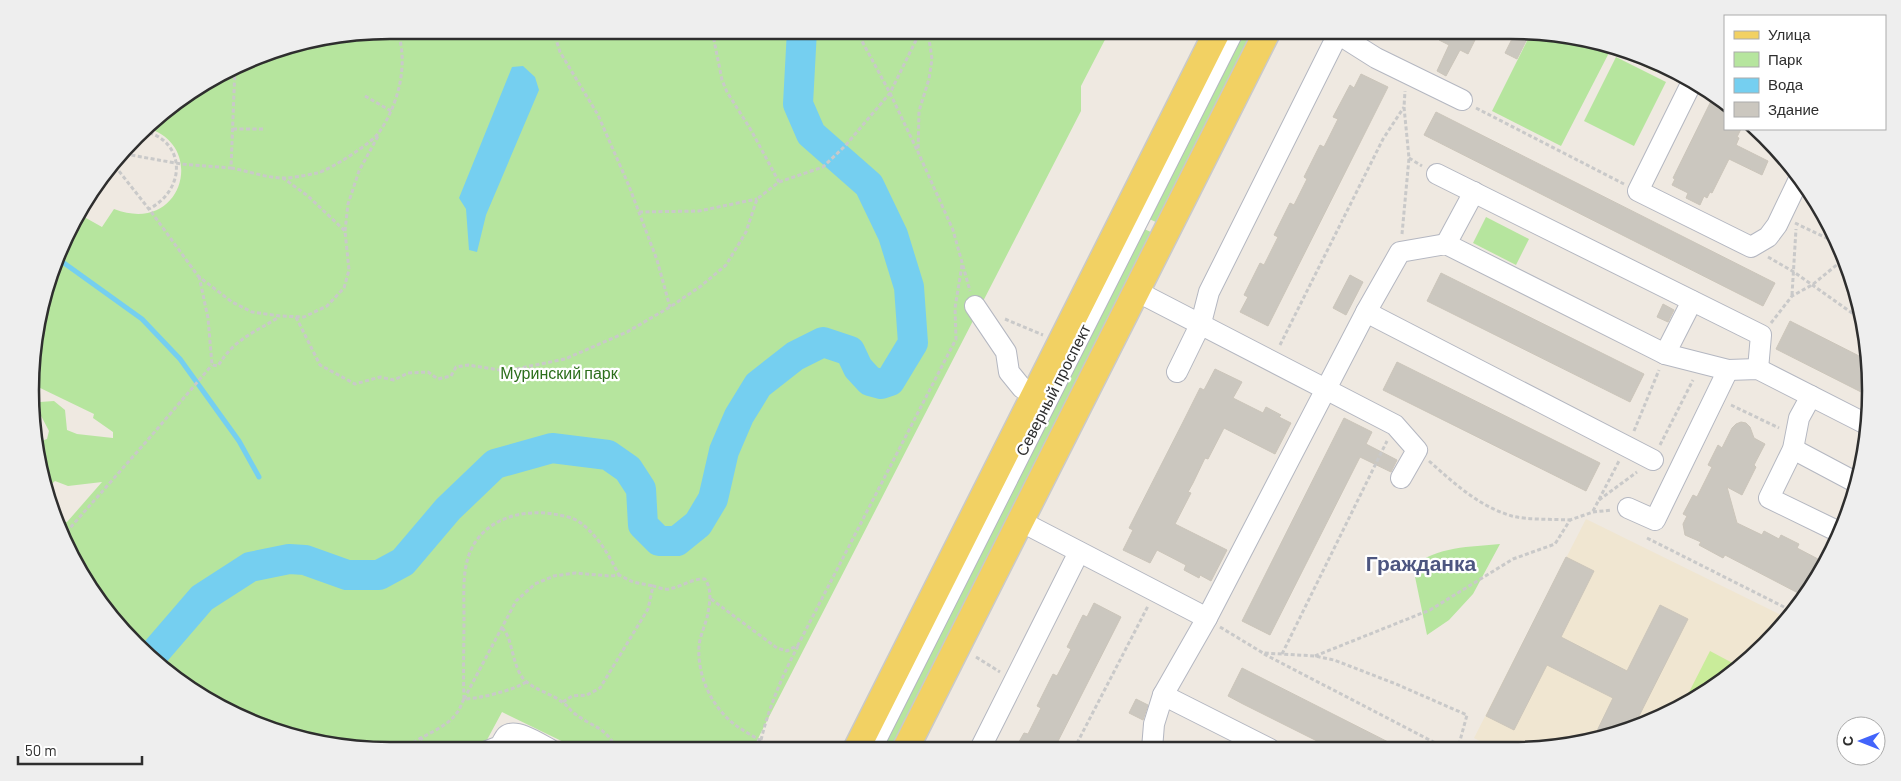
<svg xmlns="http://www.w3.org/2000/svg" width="1901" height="781" font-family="Barlow,sans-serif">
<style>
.education{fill:#f0e6d1}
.green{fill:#b6e59e}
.pitch{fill:#c9ec9a}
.water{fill:#75cff0}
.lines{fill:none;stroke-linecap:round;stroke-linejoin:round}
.stream{stroke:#75cff0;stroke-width:5}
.river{stroke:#75cff0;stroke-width:30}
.building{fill:#cbc7bf;stroke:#cbc5ba}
.minor-casing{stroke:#b4b7c1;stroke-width:22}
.major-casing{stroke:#c9c9c9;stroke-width:29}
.path{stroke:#c9c9c9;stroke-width:3;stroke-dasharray:4 2.5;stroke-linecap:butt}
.minor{stroke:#fff;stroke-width:20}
.major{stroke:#f2d163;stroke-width:26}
.labels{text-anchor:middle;stroke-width:4.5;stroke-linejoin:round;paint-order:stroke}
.park-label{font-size:16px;fill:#2c6e1b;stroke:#fff}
.street-label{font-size:16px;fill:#2e2e2e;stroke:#fff}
.district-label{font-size:21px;font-weight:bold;fill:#4d5680;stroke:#fff}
.rim{fill:none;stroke:#2e2e2e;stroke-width:2.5}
</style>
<rect width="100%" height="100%" fill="#efe9e1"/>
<polygon class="education" points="1586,519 1787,618 1748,662 1670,714 1558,748 1493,748 1474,738"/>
<g class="green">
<path d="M391,30H1110L1081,86V111L752,750H580L502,712L481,751H391L275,732L171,677L91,591L57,528L53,515L62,522H67L102,482L68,486L55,481L46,489L37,461L36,443L47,439L49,431L38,410L40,402L54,401L65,410L67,430L77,434L113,438V432L93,418L94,414L34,385L33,343L49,275L77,213L102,227L114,209C184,236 207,143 146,128L153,119L211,78L274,49Z"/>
<polygon points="1239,30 1255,30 1158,223 1145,217"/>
<polygon points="1531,33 1612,47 1561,146 1492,111"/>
<polygon points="1616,57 1666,82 1634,146 1584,121"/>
<polygon points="1486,217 1529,239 1516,265 1473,243"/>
<polygon points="1140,227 1153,233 893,750 877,750"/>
<path d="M1500,544L1473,594L1449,620L1427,635L1413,567C1436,546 1471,547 1500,544Z"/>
</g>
<g class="pitch">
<polygon points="1619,48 1626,49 1660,64 1656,72 1616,53"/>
<polygon points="1710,651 1740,667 1682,706"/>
</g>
<polygon class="water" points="523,66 535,77 539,90 486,215 477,252 469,250 466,209 459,198 512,67"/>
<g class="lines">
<polyline class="stream" points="57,258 142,319 180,359 239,441 259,477"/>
<polyline class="river" points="152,656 202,598 250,567 289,559 305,560 347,575 379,575 403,562 448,509 495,464 552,448 608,455 628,469 641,489 643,525 659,541 677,541 698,524 713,499 724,451 739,416 758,385 795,356 823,342 850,351 858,368 870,381 881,384 890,381 913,343 909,287 893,235 869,185 811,134 798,104 802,30"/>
</g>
<g class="building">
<polygon points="1444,30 1480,30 1468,54 1460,50 1446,76 1437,71 1449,45 1439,40"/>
<polygon points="1516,31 1530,33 1517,59 1505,53"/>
<polygon points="1361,74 1388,87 1268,326 1240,312 1248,297 1244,295 1260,263 1264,265 1278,237 1274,235 1290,203 1294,205 1307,179 1304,177 1320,145 1324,147 1338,119 1333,117 1350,85 1354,88"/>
<polygon points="1714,95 1725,103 1725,129 1741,129 1737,137 1739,138 1736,145 1768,161 1762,175 1729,159 1712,193 1710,192 1707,198 1704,196 1700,205 1686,198 1688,193 1672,185 1675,179 1673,178"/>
<polygon points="1436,112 1775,283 1763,306 1424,135"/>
<polygon points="1441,273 1644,374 1630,402 1427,301"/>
<polygon points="1350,275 1363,282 1346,315 1333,308"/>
<polygon points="1663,304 1674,310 1668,322 1657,317"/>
<polygon points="1790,321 1869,361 1869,396 1776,349"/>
<polygon points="1397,362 1600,463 1586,491 1383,390"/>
<polygon points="1215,369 1242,382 1233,398 1263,413 1266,407 1281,415 1279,417 1291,423 1275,454 1224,428 1208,459 1205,458 1193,483 1188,492 1191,493 1175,524 1227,550 1211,581 1200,575 1199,578 1184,570 1186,565 1157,550 1150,563 1123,550 1133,530 1129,528 1183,422 1200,388 1204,390"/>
<polygon points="1344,418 1372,432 1366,444 1397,460 1391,472 1360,457 1270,635 1242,621"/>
<polygon points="1741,422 1746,423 1750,427 1754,438 1765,444 1754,465 1756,467 1742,495 1727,487 1737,523 1762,535 1764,531 1779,539 1781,535 1799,544 1797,548 1818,559 1823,564 1806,595 1800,594 1725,555 1723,558 1699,545 1701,542 1685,535 1683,524 1687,516 1683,514 1693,495 1697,497 1712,467 1708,465 1718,445 1722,448 1732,428 1736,424"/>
<polygon points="1566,557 1594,571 1561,637 1627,671 1660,605 1688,619 1635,724 1594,737 1613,698 1547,665 1514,730 1486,716"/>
<polygon points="1094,603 1121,617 1054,749 1015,749 1024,733 1028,734 1041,708 1037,706 1053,674 1057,676 1071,649 1067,647 1083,615 1087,617"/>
<polygon points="1242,668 1400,748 1331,748 1243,704 1228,696"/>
<polygon points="1136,699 1148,705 1143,720 1129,713"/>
</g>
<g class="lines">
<defs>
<g id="minor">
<polyline points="1338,34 1376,58 1462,100"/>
<polyline points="1693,80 1638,191 1751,247 1768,237 1777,225 1800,177"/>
<polyline points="1437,174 1761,335 1758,369"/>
<polyline points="1446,244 1474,192"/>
<polyline points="1136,291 1395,425 1417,450 1401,478"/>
<polyline points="975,306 1006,352 1009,372 1022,388 1036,394"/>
<polyline points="1366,312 1653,460"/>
<polyline points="1665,354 1692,301"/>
<polyline points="1177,372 1201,323 1209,292 1338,34 1333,30"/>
<polyline points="1811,396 1799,418 1793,449 1769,498 1839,532"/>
<polyline points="1793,449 1857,483"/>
<polyline points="1628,508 1655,520 1728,370"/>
<polyline points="1020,521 1207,618"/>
<polyline points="1163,695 1270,749"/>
<polyline points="980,749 1079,552"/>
<polyline points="1152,749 1154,724 1163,695 1207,618 1366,312 1400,252 1446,244 1665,354 1728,370 1758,369 1868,425"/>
<polyline points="871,750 1234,30"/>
<path d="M487,751L500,746C502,743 504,738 506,736C516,727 543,746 553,751"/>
</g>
<g id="major">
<polyline points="856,750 1218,30"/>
<polyline points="905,750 1268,30"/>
</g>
</defs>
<use href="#minor" class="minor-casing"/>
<use href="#major" class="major-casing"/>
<g class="path">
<polyline points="553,30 560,52 598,115 629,186 657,260 670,307"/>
<polyline points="856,30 890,93 917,150"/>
<polyline points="925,30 929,39 932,59 929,79 919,111 918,152 953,230 970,291"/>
<polyline points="262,55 265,57"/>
<polyline points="365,96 391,111"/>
<polyline points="1476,108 1624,184"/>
<polyline points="233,129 265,129"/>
<path d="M143,131C186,140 187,189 149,209"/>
<polyline points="125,154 181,164 231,168 235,67"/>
<polyline points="1409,158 1422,166"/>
<polyline points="115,166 152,213 198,276 232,302 252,312 280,316 304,317 327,306 344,288 349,270 345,231 308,196 283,178"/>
<path d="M231,168C248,171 267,178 283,178C294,178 307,175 317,173C330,170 374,142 380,131C399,103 409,62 397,30"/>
<polyline points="779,182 823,167 845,146 890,93 921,30"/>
<polyline points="639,212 699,211 757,199"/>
<polyline points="1795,223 1839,244"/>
<polyline points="345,231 348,204 359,171 378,136"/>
<polyline points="1402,234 1409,158 1404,107 1405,91"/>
<polyline points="1768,257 1794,272 1862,320"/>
<path d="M199,276L208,318L212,365L218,366C234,339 254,333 279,317"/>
<polyline points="1792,295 1796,229"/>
<polyline points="296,317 320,365 355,384 380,377 394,380 408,373 428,372 438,379 451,376 456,367 468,365 506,371 565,359 627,332 670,307 701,286 726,265 746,232 757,199 779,182 751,130 727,92 722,80 712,30"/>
<polyline points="1005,319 1043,335"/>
<polyline points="1771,323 1792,296 1812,285 1844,259"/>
<polyline points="1280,345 1383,139 1404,107"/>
<polyline points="1731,405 1779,428"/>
<polyline points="1634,431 1659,370"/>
<polyline points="1660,445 1693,380"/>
<path d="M1429,461C1454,483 1478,506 1512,516C1528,520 1552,519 1570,520"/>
<polyline points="1599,500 1637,472"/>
<polyline points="1593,511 1619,461"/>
<polyline points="62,537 152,435 212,365"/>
<polyline points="1647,538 1792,611"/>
<polyline points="711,599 777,648 787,651 798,645 956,339 955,308 962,265"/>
<polyline points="1220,627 1263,653 1315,656 1334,660 1396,684 1467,715 1458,748"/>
<path d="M502,628C514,638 511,671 528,683C538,691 552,694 562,702C567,705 569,709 574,713C591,727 608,727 616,750"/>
<polyline points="1264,654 1445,748"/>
<polyline points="1282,654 1387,441"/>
<polyline points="1315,656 1430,610 1513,559 1555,544 1570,520 1593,512 1612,510"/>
<polyline points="976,657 1000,672"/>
<path d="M464,699C463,671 464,644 464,616C464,595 462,572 470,552C484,519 521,509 553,514C561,515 571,517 578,521C597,534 609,555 619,575"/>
<polyline points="464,699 516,601 535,584 554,576 575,573 610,576 619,575 633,582 653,586"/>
<path d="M563,702L572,696L587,695L600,688L648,609L653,586C658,587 664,590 669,589C681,587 693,578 705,579C712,590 710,601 708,613C706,624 700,635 699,646C697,675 711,706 734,724C747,734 763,741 777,750"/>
<polyline points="420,737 431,751"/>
<path d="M761,740C769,707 782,676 798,646"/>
<polyline points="1074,749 1148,606"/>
<path d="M403,751C419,735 443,731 456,714C460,710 461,704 464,699C479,699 514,690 526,682"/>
</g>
<use href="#minor" class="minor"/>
<use href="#major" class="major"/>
</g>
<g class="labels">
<g class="park-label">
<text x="559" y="379">Муринский парк</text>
</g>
<g class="street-label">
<text transform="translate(1053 390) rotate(-63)" y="6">Северный проспект</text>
</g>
<g class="district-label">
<text x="1421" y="571">Гражданка</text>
</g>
</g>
<path d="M0 0H1901V781H0ZM390 39H1511A351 351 0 0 1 1862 390V391A351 351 0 0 1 1511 742H390A351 351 0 0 1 39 391V390A351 351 0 0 1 390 39Z" fill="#eee" fill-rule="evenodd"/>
<path class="rim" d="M390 39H1511A351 351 0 0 1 1862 390V391A351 351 0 0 1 1511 742H390A351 351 0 0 1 39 391V390A351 351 0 0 1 390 39Z"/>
<rect x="1724" y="15" width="162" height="115" fill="#ffffff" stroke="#ababab"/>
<rect x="1734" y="31" width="25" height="8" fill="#f2d163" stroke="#ababab"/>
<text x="1768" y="40" font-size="15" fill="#2e2e2e">Улица</text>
<rect x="1734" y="52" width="25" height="15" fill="#b6e59e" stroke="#ababab"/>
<text x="1768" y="65" font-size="15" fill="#2e2e2e">Парк</text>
<rect x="1734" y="78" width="25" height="15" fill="#75cff0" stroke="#ababab"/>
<text x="1768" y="90" font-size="15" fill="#2e2e2e">Вода</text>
<rect x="1734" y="102" width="25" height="15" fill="#cbc7bf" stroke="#ababab"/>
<text x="1768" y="115" font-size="15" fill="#2e2e2e">Здание</text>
<g transform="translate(1861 741) rotate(270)"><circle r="24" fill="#ffffff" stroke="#ababab"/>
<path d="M0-4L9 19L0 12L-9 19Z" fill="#4264fb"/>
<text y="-8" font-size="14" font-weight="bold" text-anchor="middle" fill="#2e2e2e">С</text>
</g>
<path d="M18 756v8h124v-8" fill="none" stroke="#2e2e2e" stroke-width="2.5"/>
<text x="25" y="756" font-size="15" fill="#2e2e2e" stroke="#ffffff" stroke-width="4" paint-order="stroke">50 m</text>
</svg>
